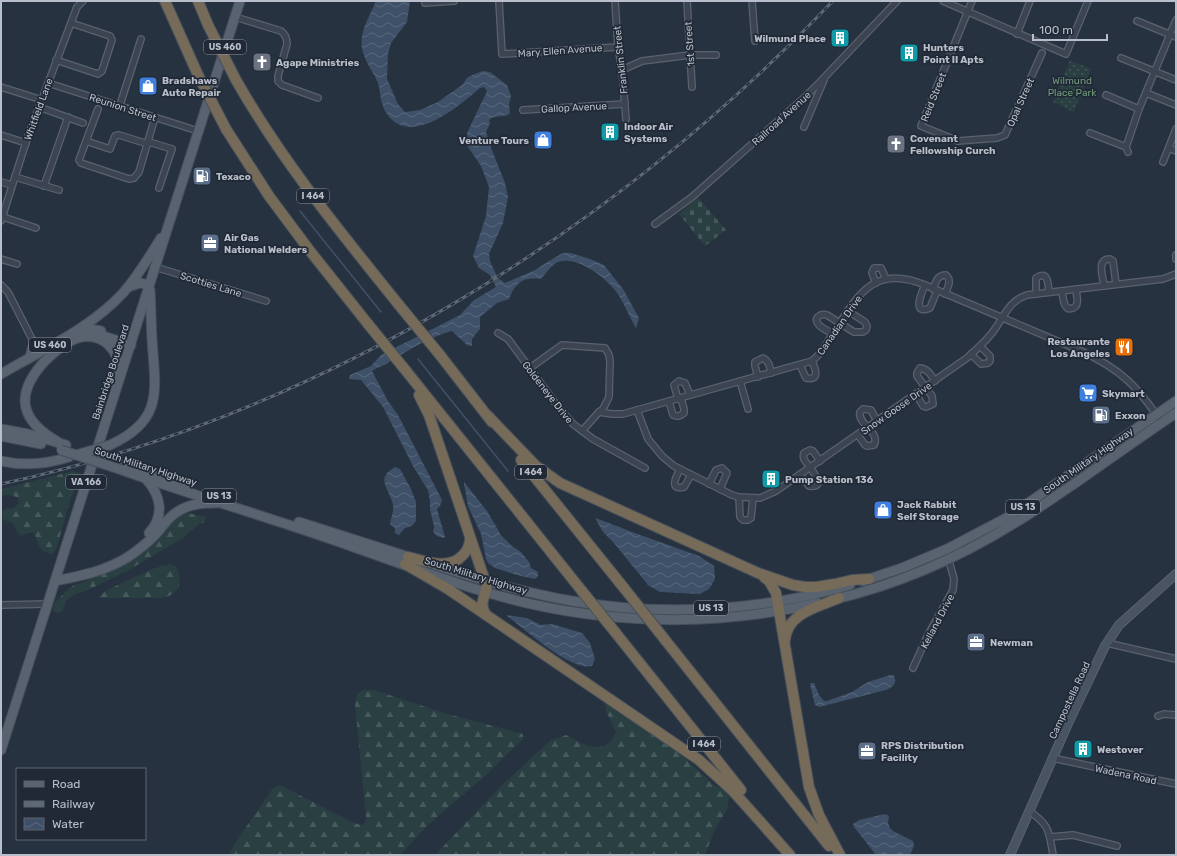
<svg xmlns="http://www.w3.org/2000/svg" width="1177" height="856" font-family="Rubik,sans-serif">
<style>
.forest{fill:url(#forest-firs)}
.cemetery{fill:url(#cemetery-stones)}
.park{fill:url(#park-dots)}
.water{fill:url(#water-waves)}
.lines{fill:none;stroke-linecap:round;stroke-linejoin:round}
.stream{stroke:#3e5168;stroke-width:1.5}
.street-casing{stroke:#59626d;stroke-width:8}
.secondary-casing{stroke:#59626d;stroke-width:10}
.primary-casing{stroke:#454d59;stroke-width:11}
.highway-casing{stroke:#464f5a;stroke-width:12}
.street{stroke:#3b4450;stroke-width:5.5}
.secondary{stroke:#495463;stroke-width:8}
.primary{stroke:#596370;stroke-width:9}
.highway{stroke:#766a59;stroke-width:10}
.rail-casing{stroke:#5d6977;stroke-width:3}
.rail{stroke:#202935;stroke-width:1.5;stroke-dasharray:4.5;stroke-linecap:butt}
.primary-bridge-casing{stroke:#454d59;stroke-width:11;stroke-linecap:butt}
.highway-bridge-casing{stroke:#464f5a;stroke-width:12;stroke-linecap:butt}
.primary-bridge{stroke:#596370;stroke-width:9}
.highway-bridge{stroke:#766a59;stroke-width:10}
.labels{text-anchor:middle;stroke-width:3.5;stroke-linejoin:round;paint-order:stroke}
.shield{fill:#202935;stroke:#8a929d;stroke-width:1}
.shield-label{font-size:9px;font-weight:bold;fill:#b8bfca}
.poi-label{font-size:10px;font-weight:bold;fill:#b8bfca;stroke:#202935;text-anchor:start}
.street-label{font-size:10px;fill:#b8bfca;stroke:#202935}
.park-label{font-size:10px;fill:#709a79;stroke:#202935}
</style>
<defs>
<pattern id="forest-firs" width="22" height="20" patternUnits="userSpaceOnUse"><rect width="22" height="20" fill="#293f41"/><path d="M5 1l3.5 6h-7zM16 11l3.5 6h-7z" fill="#46595b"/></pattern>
<pattern id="cemetery-stones" width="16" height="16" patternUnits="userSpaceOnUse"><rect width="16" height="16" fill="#293f41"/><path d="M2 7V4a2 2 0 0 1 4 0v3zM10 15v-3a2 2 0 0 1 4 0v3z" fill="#46595b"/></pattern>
<pattern id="park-dots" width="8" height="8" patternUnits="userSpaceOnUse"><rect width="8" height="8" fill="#293f41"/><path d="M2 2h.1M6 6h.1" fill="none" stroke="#46595b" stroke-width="1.8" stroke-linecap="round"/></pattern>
<pattern id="water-waves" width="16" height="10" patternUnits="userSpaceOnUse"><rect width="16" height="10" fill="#3e5168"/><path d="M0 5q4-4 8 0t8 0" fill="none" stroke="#58687c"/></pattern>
</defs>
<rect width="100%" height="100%" fill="#273240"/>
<g class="forest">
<path d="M73,471L80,473L69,504L57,547L53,554C38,552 40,545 34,533H28L21,536C13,528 16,522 4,520L1,516L3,510L8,508L12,509L19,503L18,498C13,495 7,494 1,496V489Z"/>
<polygon points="188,513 206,517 205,522 199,524 183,538 127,571 88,590 75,594 66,601 63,610 58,613 54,612 53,608 54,604 67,590 74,585 85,582 125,563 143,552 175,517"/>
<path d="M171,564L177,567C182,583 181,594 162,598H99L105,591L128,580L152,569Z"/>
<polygon points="363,690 374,690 444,713 523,734 523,739 486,775 428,825 400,855 229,855 235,843 273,788 280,785 354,823 362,825 365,822 366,818 355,704 357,694"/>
<path d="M605,703L679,753L713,784L729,794L727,810L715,829L705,855H435L505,782L551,740L566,735C579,742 596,753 609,743C612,740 614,735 616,732L606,711Z"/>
</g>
<polygon class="cemetery" points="698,197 726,230 705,246 679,214"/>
<polygon class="park" points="1070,60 1091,69 1074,112 1053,102"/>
<g class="water">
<path d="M376,1H410L407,22L391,43L388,54L387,79L398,104L405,112L420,110L438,102L462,85L467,78L472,75L483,71L490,72L507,85L511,96L509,104L510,113L508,115C502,117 493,115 489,120L490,123L486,132L490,145L505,183L508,197L503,223L489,254L490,261L495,272L498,278L505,283L535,270L549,261L563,253H571L590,259L604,265L623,289L639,318L636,328C628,315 623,299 613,288C602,275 574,254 556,263C550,267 545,274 541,279C523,277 516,282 509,299L497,303L480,317V329L472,339V346L467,345L452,331C429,337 409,350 389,362C384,366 377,367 372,371L388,401L398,415L442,500L440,506L437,509L445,537L443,538L437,536L433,532L434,527L430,509V501L428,490L414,468L383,407L361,380L349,379L350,375L371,366L381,355L460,315L474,300L496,287L490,275L479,268L473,256L486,216L489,187L481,166L468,147L467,133L487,91L484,87L480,88C459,106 411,148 387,114C380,104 381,94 378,83C374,73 367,65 364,55C356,36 369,18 376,1Z"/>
<path d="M395,467L400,469L411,489L416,502V521L412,526L405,528L399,535L395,533V528L390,524C391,517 394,512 393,505C390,489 374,479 395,467Z"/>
<polygon points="464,482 487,511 501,535 512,546 521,552 529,562 531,568 538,572 538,576 535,579 517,575 495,568 488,563 486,559 481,534 468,506 464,484"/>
<polygon points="595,518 609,523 632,532 699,556 714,566 715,579 709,589 700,594 660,592 648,585 614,543 603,532"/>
<path d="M506,615L527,618L541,625L552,624L582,633L590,643L595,659L592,666C589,666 586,667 583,666C561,662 524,629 506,615Z"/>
<path d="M890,675H893C899,682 892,688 886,690L819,707L815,705L810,684L811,683H814L819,695L824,701H827L852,692L868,682Z"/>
<polygon points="885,814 889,816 888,823 890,828 893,831 913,841 914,846 910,855 876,855 854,827 853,824 859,820"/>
</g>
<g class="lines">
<g class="stream">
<polyline points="300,211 381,312"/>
<polyline points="418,359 508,471"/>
</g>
<defs>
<g id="street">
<polyline points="499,1 502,54 618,47"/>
<polyline points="615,1 618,47 622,70 626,119"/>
<polyline points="687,1 692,87"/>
<polyline points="752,1 755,41"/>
<polyline points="943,1 1066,54 1088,1"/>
<polyline points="972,1 921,126 958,141 997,138 1005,135 1042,53"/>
<polyline points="425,3 454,1"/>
<path d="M235,17L281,31C285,34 287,38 287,44L278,76V81L282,85L318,98"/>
<polyline points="1137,21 1176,37"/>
<polyline points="1017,34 1030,1"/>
<polyline points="1121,58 1176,80"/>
<polyline points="56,60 98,74 102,71 112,40 110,36 71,23"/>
<polyline points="622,70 642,61 690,55 716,55"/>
<polyline points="48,83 198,131"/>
<polyline points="1,87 42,100"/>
<polyline points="1146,93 1176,105"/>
<polyline points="1106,95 1139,109"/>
<polyline points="120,105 141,39"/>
<polyline points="39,107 83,123"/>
<polyline points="98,109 79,160 81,163 129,179 134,178 139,172 155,117"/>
<polyline points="523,110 625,104"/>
<polyline points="804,127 824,80"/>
<polyline points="1090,133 1126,147"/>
<polyline points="1,135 26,143"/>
<polyline points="86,141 110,149 115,136 119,135 148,144"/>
<polyline points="149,142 172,149 159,188"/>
<polyline points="1169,148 1176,151"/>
<polyline points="1128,152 1126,147 1139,109 1176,20"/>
<polyline points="1163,162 1176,129"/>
<polyline points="15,177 59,190"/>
<polyline points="1,182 12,185"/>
<polyline points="44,186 68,117"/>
<polyline points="3,217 36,228"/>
<polyline points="1,221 28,136 77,7 83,1"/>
<polyline points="655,224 692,197 805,97 820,82 897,1"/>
<polyline points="1176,255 1176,259"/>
<polyline points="1,259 17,264"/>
<polyline points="155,267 266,301"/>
<polyline points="876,283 872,273 874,268 881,268 886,279"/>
<polyline points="1,285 8,292 34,343"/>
<path d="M925,285C922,292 911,316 930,308L937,291"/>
<path d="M1104,286C1103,276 1096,259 1110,259L1113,261L1116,284"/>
<path d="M933,289C936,282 937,275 946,275C952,280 948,287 945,294"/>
<path d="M1062,291C1063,296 1063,312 1073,308C1075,307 1077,305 1077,303C1078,299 1076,293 1076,289"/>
<path d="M1036,294V278C1048,270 1048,283 1049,292"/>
<polyline points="498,333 508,339 556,404 573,424 593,439 645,468"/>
<path d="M833,334C828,331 822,328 819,325C812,318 821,313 827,315L854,332H863L866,330L867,326L865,322L848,311"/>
<polyline points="971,354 981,364 988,363 990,361 990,356 980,346"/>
<path d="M800,365L806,378C821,381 815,368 812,361"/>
<polyline points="530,368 562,345 605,348 609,355 610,361 609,397 603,409 599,412"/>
<path d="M758,377L755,366V362L763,358C769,361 770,367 771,373"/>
<polyline points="740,381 748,409"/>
<path d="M916,394L923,406L926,407L933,404L932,396L917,376V373L920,368C928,369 931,375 935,381"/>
<polyline points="678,399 674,385 679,381 685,383 690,395"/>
<path d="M669,401L673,415C678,417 680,416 684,413V409L681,398"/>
<path d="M637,410L648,439L662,456L674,466L732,495L739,497L760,498L776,491L967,358C976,350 985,342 992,333C1004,318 1008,301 1027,295L1163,279L1176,274"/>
<path d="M582,431L599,412L612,414H623L812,361C821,354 826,345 831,336C857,297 872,263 925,285L1081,351C1121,369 1138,387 1162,423"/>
<path d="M858,435L865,445L867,446L874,445C881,432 857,424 860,412L863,409L871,410L877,421"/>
<path d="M680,469C677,475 668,491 684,487L691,475"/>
<path d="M800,475L809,486C831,489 806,464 804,459C803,456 803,455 804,453L810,450L813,451L820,461"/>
<polyline points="709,484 716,470 722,468 727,473 720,489"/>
<polyline points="739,497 740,517 743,520 748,520 751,518 753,498"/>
<polyline points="1,605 47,604"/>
<polyline points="1107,643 1176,659"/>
<polyline points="913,668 928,635 953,590 954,579 948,557"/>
<polyline points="1158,716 1164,714 1176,715"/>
<polyline points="1052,758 1176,784"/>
<path d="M1029,811C1050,825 1049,832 1053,855"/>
<polyline points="1050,837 1073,835 1117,846"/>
</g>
<polyline id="secondary" points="1010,855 1070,719 1105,646 1119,625 1176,574"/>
<g id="primary">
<polyline points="128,287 140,283 149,285"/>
<polyline points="79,332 90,329 101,331"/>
<polyline points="100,335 131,345"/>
<polyline points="30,357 34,343 46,347"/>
<path d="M1,374C42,350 91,328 123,293C138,276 149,257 161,238"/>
<polyline points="1,429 28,434 66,445"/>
<polyline points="1,436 41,444"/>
<path d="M58,442C21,421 14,396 43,363C53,353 65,342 78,338C101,331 121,350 118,373"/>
<path d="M110,445C165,420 155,389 152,339C151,323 151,306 150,290"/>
<path d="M1,461C24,466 47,464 69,457"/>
<polyline points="125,464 187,485"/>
<path d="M122,470C189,494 258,514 325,537C392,560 462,588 531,604C624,625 725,625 818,603"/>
<path d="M146,479C161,495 165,516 149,533"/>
<polyline points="299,522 415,559"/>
<path d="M435,565C480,580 525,593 572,601C663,617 761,611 850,585"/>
<path d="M55,581C80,576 106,571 128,557C137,551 146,544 154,536C162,528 167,518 177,512C189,504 202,503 216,503"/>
<polyline points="863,581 902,568 947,549 1008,517 1176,401"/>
<path d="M832,600C896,585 958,558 1013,524C1034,512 1054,497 1074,484C1108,460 1142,436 1176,413"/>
<polyline points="1,750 240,1"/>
</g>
<g id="highway">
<polyline points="165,1 198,75"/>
<polyline points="198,1 208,25"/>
<path d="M236,80C282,161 341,233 399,305"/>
<polyline points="226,129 269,196 310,251 368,324"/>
<polyline points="440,355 492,422"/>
<polyline points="407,372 582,591"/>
<path d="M419,395L429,415L485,581L487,584C486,597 478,602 486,615"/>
<polyline points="488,416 536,466 560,483 758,573 793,585 805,587 816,587 835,584 852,580 869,579"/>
<polyline points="521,460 624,588"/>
<path d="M408,557C425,561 449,571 463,555C468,550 470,544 470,538"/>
<polyline points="405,564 448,589 699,760 732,790 790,855"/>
<polyline points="764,577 769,581 776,593 809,787 819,815 840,855"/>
<polyline points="615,632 741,790"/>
<path d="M785,640C787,613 818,607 839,598"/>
<polyline points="666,641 829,846"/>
</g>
</defs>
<use href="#street" class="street-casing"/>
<use href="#secondary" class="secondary-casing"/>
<use href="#primary" class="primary-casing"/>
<use href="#highway" class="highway-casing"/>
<use href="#street" class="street"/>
<use href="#secondary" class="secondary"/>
<use href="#primary" class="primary"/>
<use href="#highway" class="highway"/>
<defs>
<path id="rail" d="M1,484C319,415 609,235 833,1"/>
</defs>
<use href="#rail" class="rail-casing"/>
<use href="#rail" class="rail"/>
<defs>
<g id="primary-bridge">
<polyline points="61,450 122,470"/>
<polyline points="76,455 110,445"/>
</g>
<g id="highway-bridge">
<polyline points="208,25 236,80"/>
<polyline points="198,75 226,129"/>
<polyline points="399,305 440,355"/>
<polyline points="368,324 407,372"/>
<polyline points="624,588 666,641"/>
<polyline points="582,591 615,632"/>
</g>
</defs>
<use href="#primary-bridge" class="primary-bridge-casing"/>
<use href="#highway-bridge" class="highway-bridge-casing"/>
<use href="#primary-bridge" class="primary-bridge"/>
<use href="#highway-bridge" class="highway-bridge"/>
</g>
<defs>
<symbol id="building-square" viewBox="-11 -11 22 22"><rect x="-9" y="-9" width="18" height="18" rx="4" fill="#0f9aa8" stroke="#202935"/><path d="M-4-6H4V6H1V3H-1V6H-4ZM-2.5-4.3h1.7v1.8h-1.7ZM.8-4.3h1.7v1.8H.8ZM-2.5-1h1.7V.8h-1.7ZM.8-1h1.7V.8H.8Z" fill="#fff"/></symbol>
<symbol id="church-square" viewBox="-11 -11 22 22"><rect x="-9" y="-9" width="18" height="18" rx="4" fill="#6b7280" stroke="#202935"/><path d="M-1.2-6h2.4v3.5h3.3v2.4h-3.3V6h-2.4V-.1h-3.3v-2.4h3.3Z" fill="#fff"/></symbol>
<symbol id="shop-square" viewBox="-11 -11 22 22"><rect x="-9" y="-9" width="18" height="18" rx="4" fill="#3f7fe0" stroke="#202935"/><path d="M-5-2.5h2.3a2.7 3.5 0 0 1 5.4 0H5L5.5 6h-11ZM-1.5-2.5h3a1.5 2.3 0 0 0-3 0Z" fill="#fff"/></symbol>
<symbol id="fuel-square" viewBox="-11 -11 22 22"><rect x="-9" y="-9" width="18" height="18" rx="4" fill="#5c6f8a" stroke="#202935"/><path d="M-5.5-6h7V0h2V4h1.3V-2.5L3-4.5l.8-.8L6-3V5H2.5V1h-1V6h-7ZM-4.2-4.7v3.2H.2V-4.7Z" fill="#fff"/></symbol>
<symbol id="office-square" viewBox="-11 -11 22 22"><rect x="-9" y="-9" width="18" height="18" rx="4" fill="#5c6f8a" stroke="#202935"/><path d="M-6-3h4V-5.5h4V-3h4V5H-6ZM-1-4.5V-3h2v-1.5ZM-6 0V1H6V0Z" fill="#fff"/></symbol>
<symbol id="restaurant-square" viewBox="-11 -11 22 22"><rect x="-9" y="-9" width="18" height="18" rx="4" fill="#e8710a" stroke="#202935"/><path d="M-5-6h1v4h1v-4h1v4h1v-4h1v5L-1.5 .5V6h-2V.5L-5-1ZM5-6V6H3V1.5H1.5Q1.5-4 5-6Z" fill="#fff"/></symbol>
<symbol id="supermarket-square" viewBox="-11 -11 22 22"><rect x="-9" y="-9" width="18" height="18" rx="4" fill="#3f7fe0" stroke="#202935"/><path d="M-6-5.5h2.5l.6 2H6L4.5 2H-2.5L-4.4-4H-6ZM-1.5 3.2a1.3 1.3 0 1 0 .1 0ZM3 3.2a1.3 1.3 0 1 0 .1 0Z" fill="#fff"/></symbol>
</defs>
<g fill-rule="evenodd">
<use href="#building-square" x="829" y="27" width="22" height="22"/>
<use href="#building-square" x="898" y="42" width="22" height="22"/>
<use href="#church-square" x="251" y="51" width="22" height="22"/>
<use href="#shop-square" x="137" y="75" width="22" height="22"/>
<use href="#building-square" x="599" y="121" width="22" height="22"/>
<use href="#shop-square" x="532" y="129" width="22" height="22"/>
<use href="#church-square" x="885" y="133" width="22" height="22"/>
<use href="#fuel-square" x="191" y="165" width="22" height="22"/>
<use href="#office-square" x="199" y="232" width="22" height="22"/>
<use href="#restaurant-square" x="1113" y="336" width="22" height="22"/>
<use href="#supermarket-square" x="1077" y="382" width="22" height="22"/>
<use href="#fuel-square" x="1090" y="404" width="22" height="22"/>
<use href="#building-square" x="760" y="468" width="22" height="22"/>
<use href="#shop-square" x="872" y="499" width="22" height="22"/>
<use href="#office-square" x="965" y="631" width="22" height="22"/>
<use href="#building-square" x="1072" y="738" width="22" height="22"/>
<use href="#office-square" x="856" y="740" width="22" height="22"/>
</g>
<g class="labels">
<g class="shield">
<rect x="204" y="40" width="42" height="14" rx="3"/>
<rect x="297" y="189" width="32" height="14" rx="3"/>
<rect x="29" y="338" width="42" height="14" rx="3"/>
<rect x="515" y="465" width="32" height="14" rx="3"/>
<rect x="66" y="475" width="40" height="14" rx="3"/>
<rect x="202" y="489" width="34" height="14" rx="3"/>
<rect x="1006" y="500" width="34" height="14" rx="3"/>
<rect x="694" y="601" width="34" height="14" rx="3"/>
<rect x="688" y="737" width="32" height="14" rx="3"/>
</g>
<g class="shield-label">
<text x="225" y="50">US 460</text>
<text x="313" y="199">I 464</text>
<text x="50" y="348">US 460</text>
<text x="531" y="475">I 464</text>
<text x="86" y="485">VA 166</text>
<text x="219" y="499">US 13</text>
<text x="1023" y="510">US 13</text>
<text x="711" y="611">US 13</text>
<text x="704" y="747">I 464</text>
</g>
<g class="poi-label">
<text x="826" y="42" text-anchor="end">Wilmund Place</text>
<text x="923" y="51">Hunters<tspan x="923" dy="12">Point II Apts</tspan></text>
<text x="276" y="66">Agape Ministries</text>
<text x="162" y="84">Bradshaws<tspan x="162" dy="12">Auto Repair</tspan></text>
<text x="624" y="130">Indoor Air<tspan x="624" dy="12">Systems</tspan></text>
<text x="910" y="142">Covenant<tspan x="910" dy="12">Fellowship Curch</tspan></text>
<text x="529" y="144" text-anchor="end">Venture Tours</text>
<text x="216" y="180">Texaco</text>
<text x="224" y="241">Air Gas<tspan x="224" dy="12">National Welders</tspan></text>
<text x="1110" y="345" text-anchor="end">Restaurante<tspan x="1110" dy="12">Los Angeles</tspan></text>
<text x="1102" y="397">Skymart</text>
<text x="1115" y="419">Exxon</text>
<text x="785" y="483">Pump Station 136</text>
<text x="897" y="508">Jack Rabbit<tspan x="897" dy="12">Self Storage</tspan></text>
<text x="990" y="646">Newman</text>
<text x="881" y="749">RPS Distribution<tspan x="881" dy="12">Facility</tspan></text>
<text x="1097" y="753">Westover</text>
</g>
<g class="street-label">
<text transform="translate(689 44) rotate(-94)" y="4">1st Street</text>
<text transform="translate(560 50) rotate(-4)" y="4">Mary Ellen Avenue</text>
<text transform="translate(620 60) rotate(-96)" y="4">Franklin Street</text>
<text transform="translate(933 97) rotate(-68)" y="4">Reid Street</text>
<text transform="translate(1020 102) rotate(-66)" y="4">Opal Street</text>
<text transform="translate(123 107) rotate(18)" y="4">Reunion Street</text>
<text transform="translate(574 107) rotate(-3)" y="4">Gallop Avenue</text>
<text transform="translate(38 109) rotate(-70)" y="4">Whitfield Lane</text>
<text transform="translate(781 118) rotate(-42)" y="4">Railroad Avenue</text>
<text transform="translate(211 284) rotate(17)" y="4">Scotties Lane</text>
<text transform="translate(839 325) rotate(-55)" y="4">Canadian Drive</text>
<text transform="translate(110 372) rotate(-72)" y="4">Bainbridge Boulevard</text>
<text transform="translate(548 392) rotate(52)" y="4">Goldeneye Drive</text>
<text transform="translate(896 408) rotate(-35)" y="4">Snow Goose Drive</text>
<text transform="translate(1088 460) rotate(-35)" y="4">South Military Highway</text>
<text transform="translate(146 466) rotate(18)" y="4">South Military Highway</text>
<text transform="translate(476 575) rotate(17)" y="4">South Military Highway</text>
<text transform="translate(937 621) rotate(-62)" y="4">Kelland Drive</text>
<text transform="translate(1069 700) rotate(-65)" y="4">Campostella Road</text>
<text transform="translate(1126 774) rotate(12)" y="4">Wadena Road</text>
</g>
<g class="park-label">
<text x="1072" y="84">Wilmund<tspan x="1072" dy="12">Place Park</tspan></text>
</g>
</g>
<rect width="1177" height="856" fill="none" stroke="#b8bfca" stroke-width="4"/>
<rect x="16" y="768" width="130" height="72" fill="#202935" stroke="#5d6571"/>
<rect x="24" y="781" width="20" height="6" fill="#596370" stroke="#5d6571"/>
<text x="52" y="788" font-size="12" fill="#b8bfca">Road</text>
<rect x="24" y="801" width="20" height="6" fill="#5d6977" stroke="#5d6571"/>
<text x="52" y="808" font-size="12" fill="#b8bfca">Railway</text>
<rect x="24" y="818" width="20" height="12" fill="url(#water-waves)" stroke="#5d6571"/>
<text x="52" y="828" font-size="12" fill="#b8bfca">Water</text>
<path d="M1033 34v6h74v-6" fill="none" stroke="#b8bfca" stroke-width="2"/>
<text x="1039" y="34" font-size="12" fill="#b8bfca" stroke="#202935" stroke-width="3" paint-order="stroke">100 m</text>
</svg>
